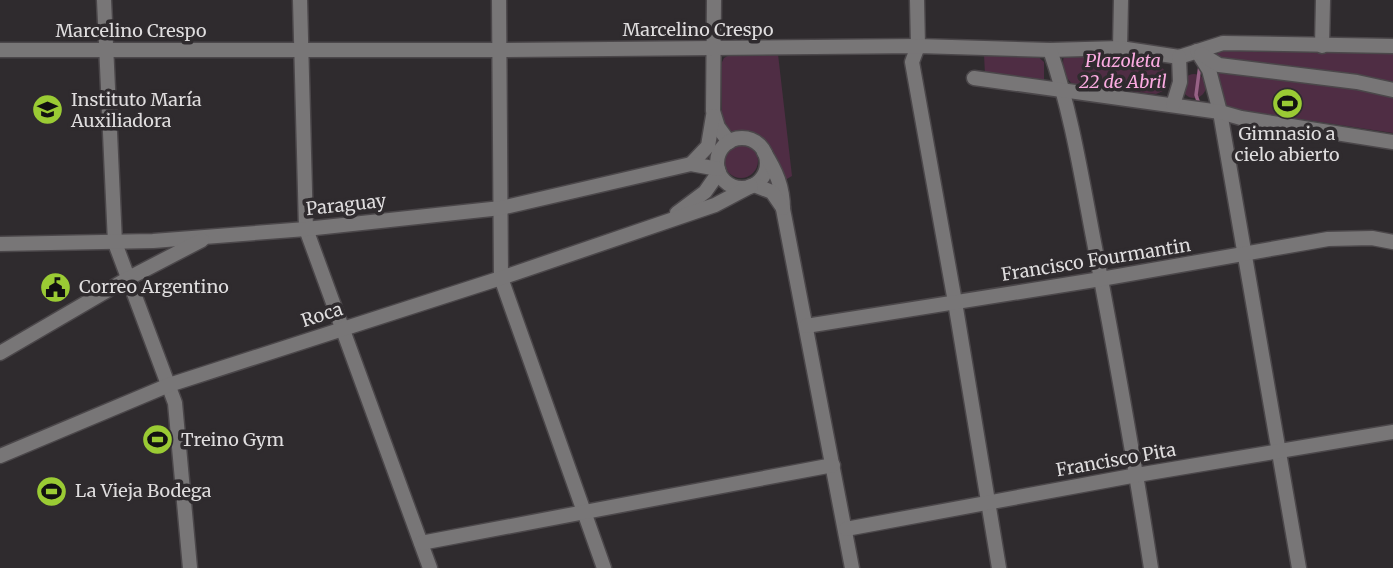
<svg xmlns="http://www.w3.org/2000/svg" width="1393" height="568" font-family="Merriweather,serif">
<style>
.green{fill:#4f2d44}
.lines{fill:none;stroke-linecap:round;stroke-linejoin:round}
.stream{stroke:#976286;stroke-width:3.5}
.minor-casing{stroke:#4b474a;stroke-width:17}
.minor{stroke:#787677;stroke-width:14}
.labels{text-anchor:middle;stroke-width:7;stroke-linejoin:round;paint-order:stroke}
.street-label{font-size:18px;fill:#dfddde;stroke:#2f2b2e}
.park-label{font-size:18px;font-style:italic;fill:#fbabe1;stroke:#2f2b2e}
.poi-label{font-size:18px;fill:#dfddde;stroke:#2f2b2e;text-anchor:start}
</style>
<rect width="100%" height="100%" fill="#2f2b2e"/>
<g class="green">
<polygon points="1219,49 1393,50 1393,84 1224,59 1217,55"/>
<path d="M1122,53C1141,56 1179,63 1163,91L1156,94L1075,86C1065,79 1061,67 1064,56Z"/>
<path d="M731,54H778L792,176L785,180C773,160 762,131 735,135L722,121L721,64L724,58Z"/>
<polygon points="984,54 1035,54 1044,62 1044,80 1041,82 985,75"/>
<polygon points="1217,70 1346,86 1393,96 1393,133 1226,108 1216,73"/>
<circle cx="1194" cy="86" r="12"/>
<circle cx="741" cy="161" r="17"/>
</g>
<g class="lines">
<polyline class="stream" points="1199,104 1196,95 1200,65"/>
<defs>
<g id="minor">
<polyline points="104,0 115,243 175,403 190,568"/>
<polyline points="300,0 306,229 430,568"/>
<polyline points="499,0 501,278 604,568"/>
<polyline points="714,0 713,111 718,127 729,142"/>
<polyline points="917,0 918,46 912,62 955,302 999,568"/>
<polyline points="1322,46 1323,0"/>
<polyline points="1120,48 1121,0"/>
<polyline points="0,50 499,50 918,46 1050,50 1120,48 1179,57 1223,43 1393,46"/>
<path d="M1050,50C1071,111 1081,174 1093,237C1114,347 1134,457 1151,568"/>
<polyline points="1197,51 1209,70 1220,112 1299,568"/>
<polyline points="1201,54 1219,65 1357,82 1393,90"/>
<polyline points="974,78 1220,112 1241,118 1393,142"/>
<polyline points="1173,105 1180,82 1179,57"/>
<circle cx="742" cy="163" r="25"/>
<path d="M764,152C776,171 783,187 783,209L852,568"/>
<polyline points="691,164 708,146 713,116"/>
<polyline points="754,185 772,192 783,208"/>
<polyline points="677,213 705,192 719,172"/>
<polyline points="0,244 153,241 306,229 501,208 691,164 718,169"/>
<polyline points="806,326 1101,279 1328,239 1372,238 1393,242"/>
<polyline points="0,353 127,279 202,240"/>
<polyline points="0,456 169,385 501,278 715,205 751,186"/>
<polyline points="846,529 1137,475 1393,432"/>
<polyline points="421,543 833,465"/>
</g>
</defs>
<use href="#minor" class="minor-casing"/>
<use href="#minor" class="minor"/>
</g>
<defs>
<symbol id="stadium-disc" viewBox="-11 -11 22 22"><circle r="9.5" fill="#9acb34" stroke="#2f2b2e"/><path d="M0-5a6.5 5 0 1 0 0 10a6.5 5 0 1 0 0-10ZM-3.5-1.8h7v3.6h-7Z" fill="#111"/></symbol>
<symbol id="school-disc" viewBox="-11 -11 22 22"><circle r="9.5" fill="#9acb34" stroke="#2f2b2e"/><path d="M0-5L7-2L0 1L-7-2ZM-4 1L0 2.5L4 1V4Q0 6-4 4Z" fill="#111"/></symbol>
<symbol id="civic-disc" viewBox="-11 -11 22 22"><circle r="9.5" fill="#9acb34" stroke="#2f2b2e"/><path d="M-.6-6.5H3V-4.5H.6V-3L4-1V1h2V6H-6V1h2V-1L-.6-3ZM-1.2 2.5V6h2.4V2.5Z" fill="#111"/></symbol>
</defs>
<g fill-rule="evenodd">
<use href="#stadium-disc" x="1270" y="86" width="35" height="35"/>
<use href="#school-disc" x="30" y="92" width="35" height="35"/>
<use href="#civic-disc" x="38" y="270" width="35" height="35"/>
<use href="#stadium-disc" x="140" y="422" width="35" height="35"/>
<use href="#stadium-disc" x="34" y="474" width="35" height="35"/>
</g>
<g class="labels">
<g class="street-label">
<text x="698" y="36">Marcelino Crespo</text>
<text x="131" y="37">Marcelino Crespo</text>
<text transform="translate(346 205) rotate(-6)" y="6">Paraguay</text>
<text transform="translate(1096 260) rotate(-9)" y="6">Francisco Fourmantin</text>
<text transform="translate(322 315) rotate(-18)" y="6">Roca</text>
<text transform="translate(1116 460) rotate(-10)" y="6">Francisco Pita</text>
</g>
<g class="park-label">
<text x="1123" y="67">Plazoleta<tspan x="1123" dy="21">22 de Abril</tspan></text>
</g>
<g class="poi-label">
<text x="71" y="106">Instituto María<tspan x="71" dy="21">Auxiliadora</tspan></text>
<text x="1287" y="140" text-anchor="middle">Gimnasio a<tspan x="1287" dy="21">cielo abierto</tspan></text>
<text x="79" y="293">Correo Argentino</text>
<text x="181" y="446">Treino Gym</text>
<text x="75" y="497">La Vieja Bodega</text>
</g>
</g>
</svg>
